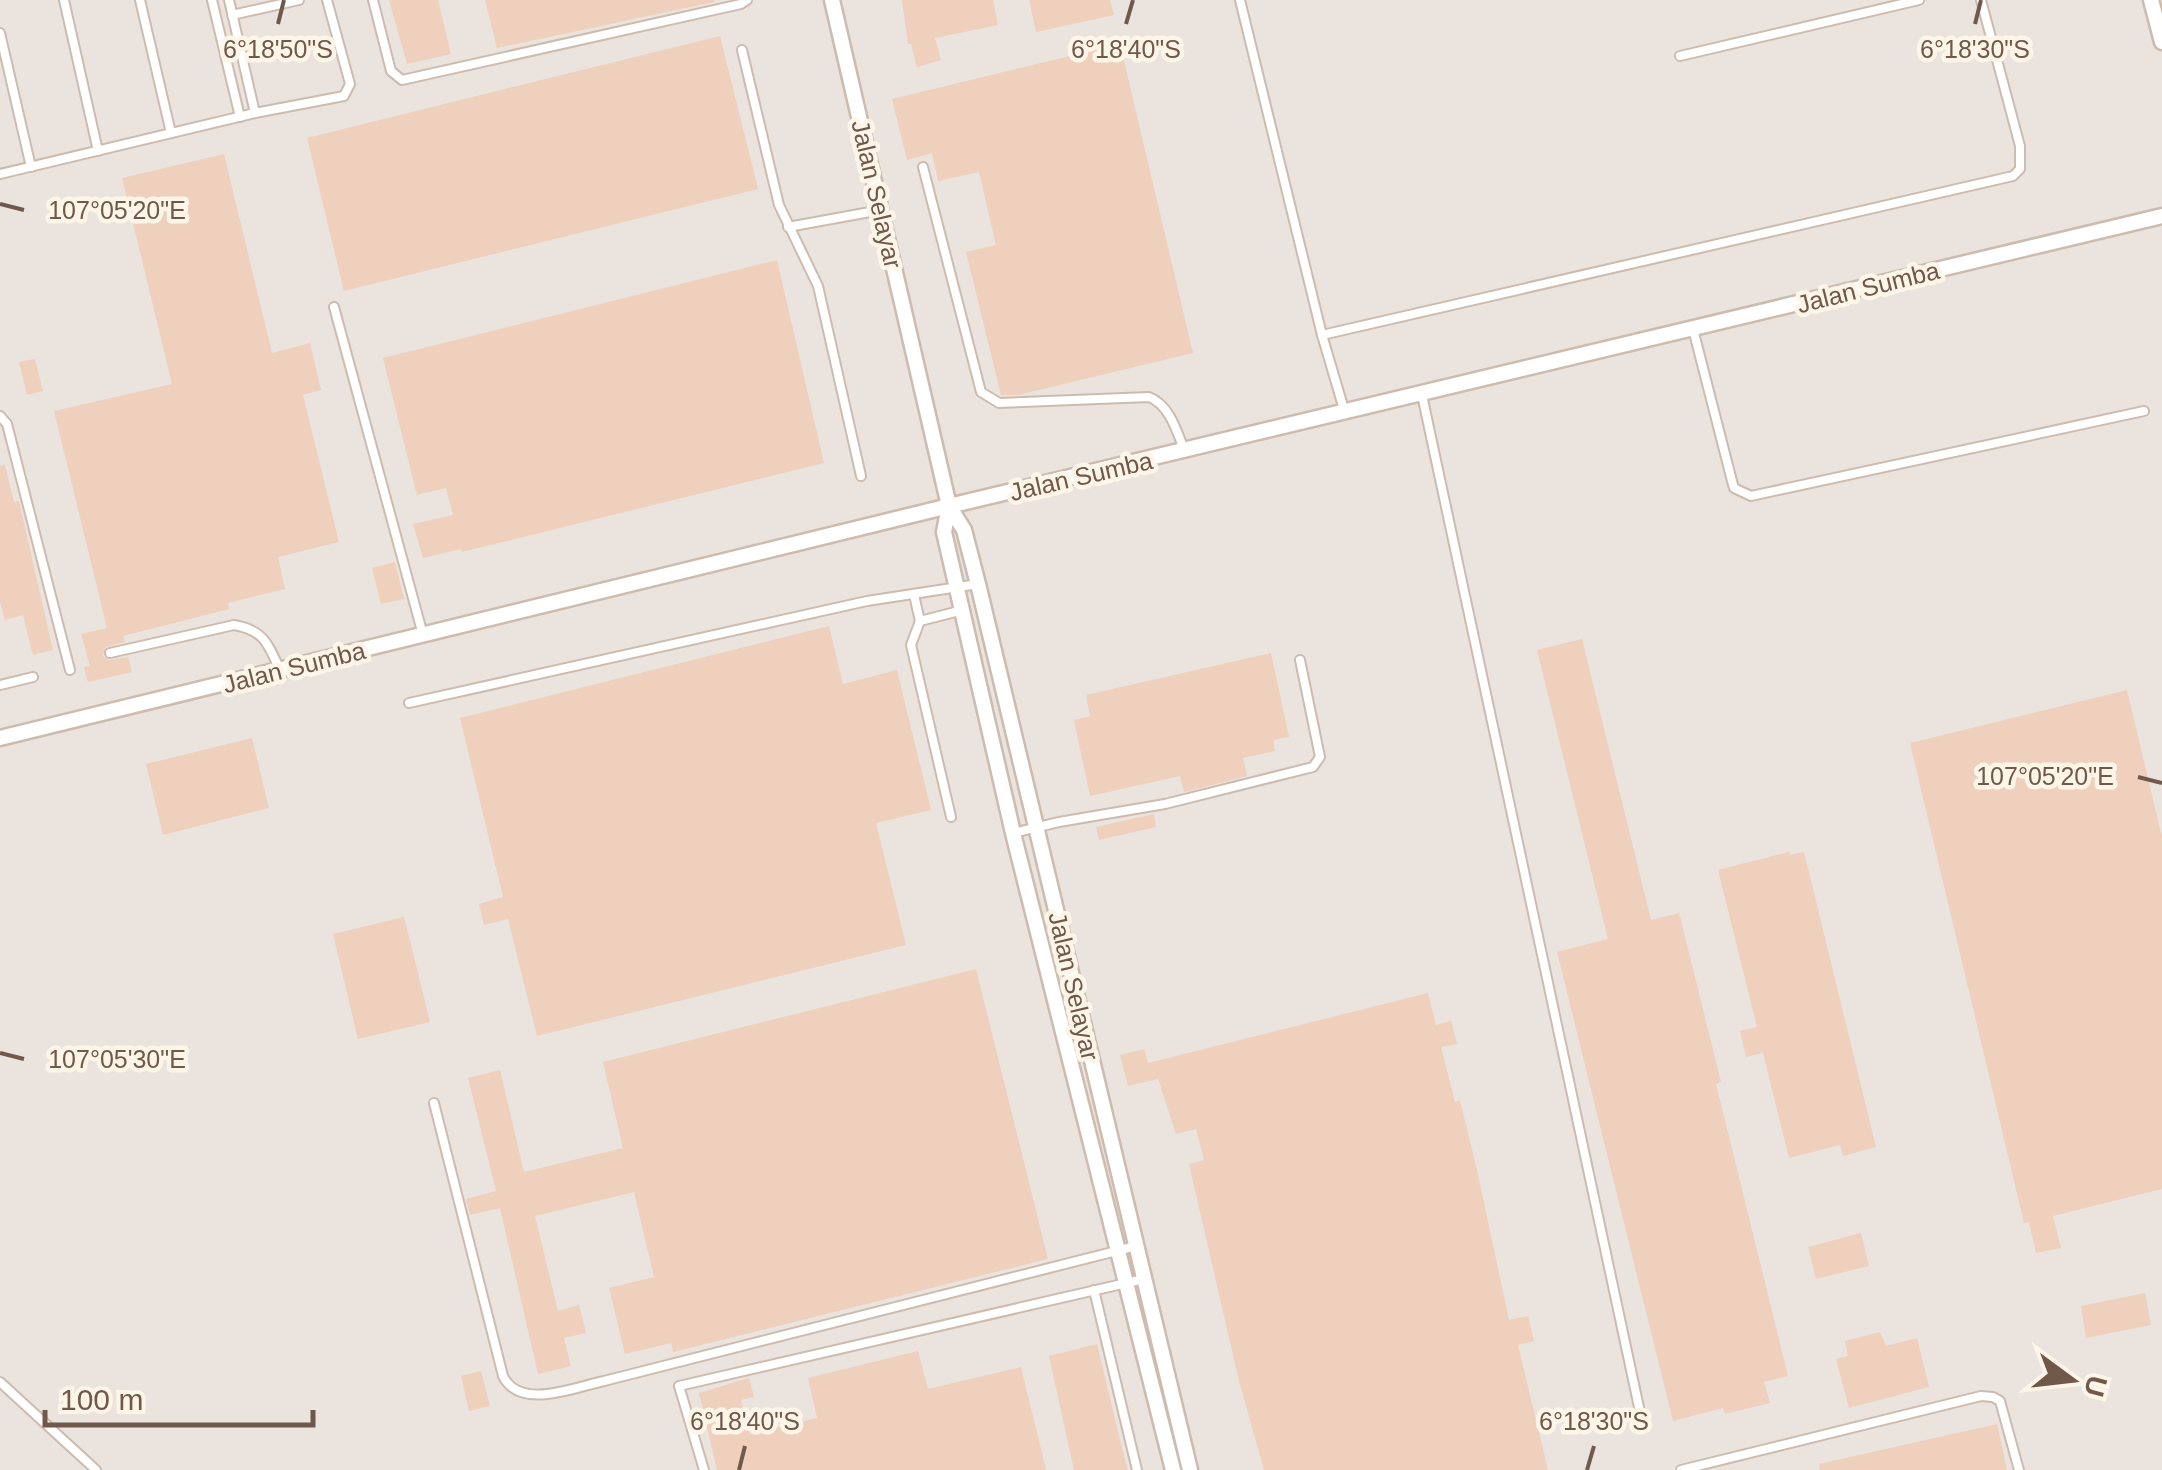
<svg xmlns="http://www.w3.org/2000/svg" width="2162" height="1470" font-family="Helvetica,sans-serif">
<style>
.industrial{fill:#eae3de}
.building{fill:#eed0bd}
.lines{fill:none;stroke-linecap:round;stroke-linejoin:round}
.service-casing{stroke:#cdbbae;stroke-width:12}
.minor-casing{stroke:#cdbbae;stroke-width:19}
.service{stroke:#fff;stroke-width:8}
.minor{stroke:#fff;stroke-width:14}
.ticks{fill:none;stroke:#70584b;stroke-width:4}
.labels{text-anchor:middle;stroke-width:9;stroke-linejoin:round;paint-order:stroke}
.street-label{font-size:25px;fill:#70584b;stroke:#fef5e9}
.ticks-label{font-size:25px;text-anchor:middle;fill:#70584b;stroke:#fef5e9;stroke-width:9;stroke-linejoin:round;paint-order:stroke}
</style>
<rect width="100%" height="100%" fill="#faf1e3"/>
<rect class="industrial" x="0" y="0" width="2162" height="1470"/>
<g class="building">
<polygon points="389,0 438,0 451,54 407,64"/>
<polygon points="485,0 714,0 714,2 497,48"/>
<polygon points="902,0 993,0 998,25 935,38 941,60 917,67 911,44 908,44"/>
<polygon points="1029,0 1110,0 1114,15 1036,32"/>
<polygon points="720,36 758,189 344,291 307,138"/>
<polygon points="1120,44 1193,353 1018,395 1001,395 966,252 996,245 979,172 938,181 932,153 907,160 892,99"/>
<polygon points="224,154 272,353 310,343 321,390 303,395 339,542 278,557 285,589 228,603 229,609 123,636 125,642 106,647 103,656 109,660 128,657 132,672 88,682 84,667 90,666 81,634 107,628 54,411 172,384 122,178"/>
<polygon points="777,260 824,463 462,552 461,549 423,558 413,524 453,515 446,488 417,495 383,358"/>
<polygon points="35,359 43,391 27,395 19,362"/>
<polygon points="5,465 14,502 19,501 53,650 33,655 23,615 5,620 0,602 0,466"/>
<polygon points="395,562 404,599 381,604 372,568"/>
<polygon points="829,626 843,684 897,670 931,810 876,823 906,945 537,1036 508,919 484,925 479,904 503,897 460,718"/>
<polygon points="1582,639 1651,920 1679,913 1721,1082 1716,1084 1788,1376 1764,1382 1770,1403 1725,1414 1723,1408 1673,1421 1557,952 1608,939 1537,650"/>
<polygon points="1271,653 1289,737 1273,740 1275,751 1243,758 1247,776 1184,792 1180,776 1090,796 1074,720 1090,716 1086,695"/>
<polygon points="2127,690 2162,837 2162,1189 2053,1216 2061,1248 2036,1253 2029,1222 2024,1223 1910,743"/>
<polygon points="252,738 269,808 163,835 146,764"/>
<polygon points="1154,814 1156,827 1099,840 1096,827"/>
<polygon points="1789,852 1790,855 1804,852 1876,1147 1843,1156 1840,1145 1789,1158 1763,1053 1746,1057 1740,1031 1757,1027 1718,870"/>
<polygon points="404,917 430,1022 358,1039 333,934"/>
<polygon points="976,969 1048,1259 673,1352 671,1343 625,1354 609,1288 654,1277 634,1192 535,1216 558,1311 579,1305 586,1333 564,1338 571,1366 538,1374 500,1208 470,1215 466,1199 496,1191 468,1078 500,1070 524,1172 623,1148 603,1062"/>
<polygon points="1428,993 1436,1025 1451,1021 1457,1044 1441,1047 1455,1102 1460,1101 1477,1170 1509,1320 1528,1316 1534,1341 1518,1345 1548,1470 1264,1470 1239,1381 1189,1164 1204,1160 1196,1129 1176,1134 1158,1079 1128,1086 1120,1055 1144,1049 1148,1063"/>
<polygon points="1861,1233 1869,1266 1816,1279 1808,1247"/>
<polygon points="2145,1293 2151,1325 2086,1338 2081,1306"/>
<polygon points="1880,1332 1886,1346 1917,1338 1929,1387 1849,1408 1836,1359 1848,1356 1845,1341"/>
<polygon points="1097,1344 1121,1444 1128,1470 1074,1470 1049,1356"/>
<polygon points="918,1351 928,1389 1021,1367 1046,1470 717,1470 699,1393 749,1378 754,1397 741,1400 750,1434 817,1418 808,1378"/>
<polygon points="481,1371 490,1406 469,1411 461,1376"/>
<polygon points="1997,1424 2007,1470 1820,1470 1819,1464"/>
</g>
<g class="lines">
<defs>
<g id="service">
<polyline points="64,0 98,151"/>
<polyline points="140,0 171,133"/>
<polyline points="212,0 240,117"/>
<polyline points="229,0 255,113"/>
<polyline points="373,0 391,71 402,80 741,4 747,0"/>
<polyline points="1240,0 1322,335 1345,413"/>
<polyline points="232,15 299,0"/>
<polyline points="0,33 31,167"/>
<polyline points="742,50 779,205 818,286 861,476"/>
<polyline points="1680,56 1919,0"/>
<path d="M923,167L981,392L999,403L1149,397C1170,405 1177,432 1185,452"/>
<polyline points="0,174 255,113 344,96 350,84 327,0"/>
<polyline points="788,227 881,210"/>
<polyline points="334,307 423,635"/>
<polyline points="1693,329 1732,481 1734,488 1751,496 2144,411"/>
<polyline points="1322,335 2013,176 2020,169 2020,146 1981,0"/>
<polyline points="1422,395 1643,1426"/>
<polyline points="0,416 7,424 70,670"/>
<polyline points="914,595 920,621"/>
<path d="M110,653L234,625C263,630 268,643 279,668"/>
<polyline points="0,685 33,677"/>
<polyline points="409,703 867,601 978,584"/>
<polyline points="951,817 911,645 920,621 963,610"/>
<polyline points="1013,833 1059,822 1165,804 1313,767 1320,757 1300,660"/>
<path d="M434,1103L503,1376C520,1411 575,1387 604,1381L1136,1246"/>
<polyline points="1094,1290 1137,1470"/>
<polyline points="0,1382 96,1470"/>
<polyline points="704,1470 679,1386 1144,1279"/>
<polyline points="1681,1470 1981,1396 1993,1397 2000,1401 2019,1470"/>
</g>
<g id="minor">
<polyline points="832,0 949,506"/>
<polyline points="2151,0 2162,42"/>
<polyline points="0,738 949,506 2162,216"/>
<polyline points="1173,1470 1013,833 944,532 949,506 964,530 978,584 1190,1470"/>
</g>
</defs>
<use href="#service" class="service-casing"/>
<use href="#minor" class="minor-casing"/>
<use href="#service" class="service"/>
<use href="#minor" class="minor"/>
</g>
<path class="ticks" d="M278,24L284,0M1126,24L1133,0M1975,24L1981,0M0,204L24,210M2138,777L2162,783M0,1053L24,1059M739,1470L745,1446M1587,1470L1594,1446"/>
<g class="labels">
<g class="street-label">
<text transform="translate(877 194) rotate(77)" y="9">Jalan Selayar</text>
<text transform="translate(1868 287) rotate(-14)" y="9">Jalan Sumba</text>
<text transform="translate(1081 476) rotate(-13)" y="9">Jalan Sumba</text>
<text transform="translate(294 667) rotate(-14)" y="9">Jalan Sumba</text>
<text transform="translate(1074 986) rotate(77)" y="9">Jalan Selayar</text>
</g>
</g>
<g class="ticks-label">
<text x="278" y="58">6°18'50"S</text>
<text x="1126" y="58">6°18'40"S</text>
<text x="1975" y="58">6°18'30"S</text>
<text x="117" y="219">107°05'20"E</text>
<text x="2045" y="785">107°05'20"E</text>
<text x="117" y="1068">107°05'30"E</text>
<text x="745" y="1430">6°18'40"S</text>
<text x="1594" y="1430">6°18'30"S</text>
</g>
<g transform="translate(2072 1380) rotate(105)" stroke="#fef5e9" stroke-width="8" paint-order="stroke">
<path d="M0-8L18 38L0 25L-18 38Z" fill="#70584b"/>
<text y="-15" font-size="28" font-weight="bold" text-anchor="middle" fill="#70584b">U</text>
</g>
<path d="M45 1410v15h268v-15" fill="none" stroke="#70584b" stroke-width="5"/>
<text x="60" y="1410" font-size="30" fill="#70584b" stroke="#fef5e9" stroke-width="8" paint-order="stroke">100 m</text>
</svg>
